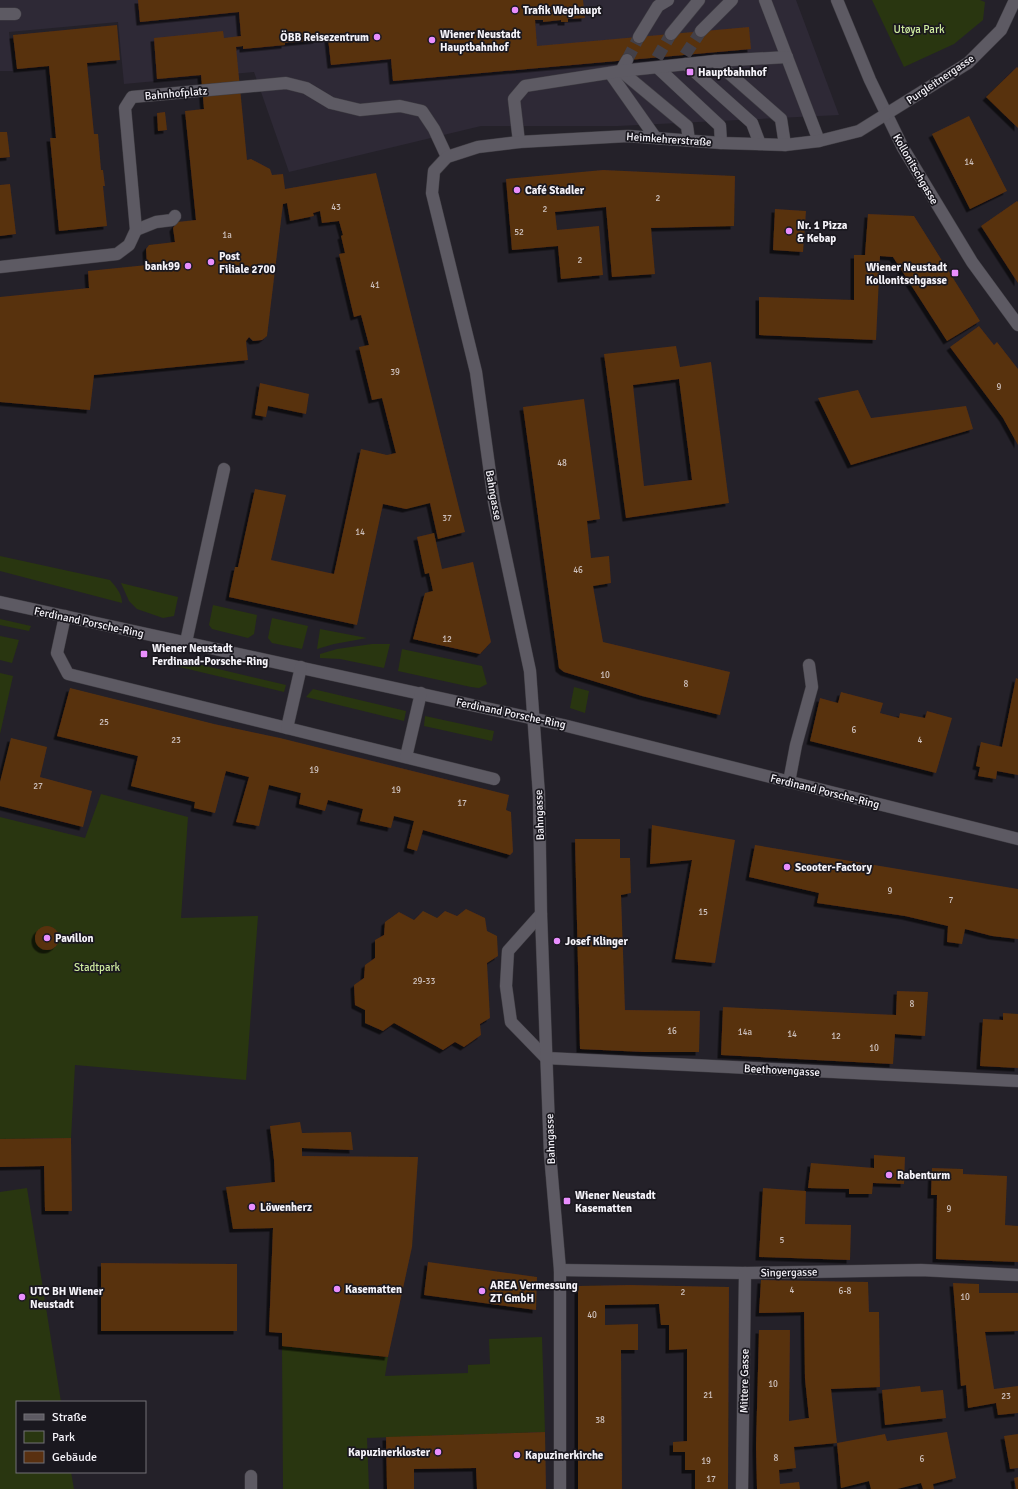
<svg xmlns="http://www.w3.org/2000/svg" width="1018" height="1489" font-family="Signika,sans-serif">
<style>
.built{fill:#2e2936}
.green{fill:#293610}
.building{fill:#593010;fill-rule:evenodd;filter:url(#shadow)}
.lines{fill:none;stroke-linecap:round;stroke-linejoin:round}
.minor-tunnel{stroke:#434048;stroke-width:12;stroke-dasharray:12 6;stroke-linecap:butt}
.minor-casing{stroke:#403e44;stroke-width:13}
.minor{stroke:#5d5a63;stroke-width:12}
.poi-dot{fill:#e98efe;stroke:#1a181f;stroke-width:1.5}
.labels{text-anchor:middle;stroke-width:3.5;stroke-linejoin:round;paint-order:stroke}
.number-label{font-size:9px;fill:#cec2bf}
.poi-label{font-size:11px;font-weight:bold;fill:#f5f3f9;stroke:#1a181f;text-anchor:start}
.park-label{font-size:11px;fill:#cfeca0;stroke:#1a181f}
.street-label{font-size:11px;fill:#f5f3f9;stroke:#1a181f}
</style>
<defs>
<filter id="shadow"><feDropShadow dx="-3.5" dy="3.5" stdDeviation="0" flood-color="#0009"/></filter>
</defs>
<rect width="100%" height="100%" fill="#242129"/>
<polygon class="built" points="0,0 796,0 839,115 618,126 481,126 289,172 254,72 124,84 118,22 9,32 13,71 0,71"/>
<g class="green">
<polygon points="872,0 980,0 985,2 983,20 954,44 904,67"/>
<path d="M0,556L110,580C116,587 122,594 122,603L0,571Z"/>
<polygon points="121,583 178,597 174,616 163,618 137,609 129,601"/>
<polygon points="213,605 257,615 254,634 248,638 212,629 209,625"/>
<polygon points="272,618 308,626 302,649 272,643 268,638"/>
<polygon points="0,619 31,626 29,631 0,625"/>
<polygon points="320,629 367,638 334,644 317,649"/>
<polygon points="0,636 19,640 12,663 0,660"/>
<polygon points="372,644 390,644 384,668 340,659 320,658 320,654 337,649"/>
<polygon points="402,649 482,666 487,684 479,688 471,687 398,671"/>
<polygon points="168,657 286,685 284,692 167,664"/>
<polygon points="0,673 13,676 0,734"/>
<polygon points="574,687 589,691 585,713 570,708"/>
<polygon points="313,689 406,711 404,721 306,697"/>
<polygon points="425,716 494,731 492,741 424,726"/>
<polygon points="101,794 188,817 181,918 258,916 246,1080 75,1065 71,1138 0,1139 0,817 85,838"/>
<polygon points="27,1188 61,1402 17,1402 17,1472 71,1472 74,1489 0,1489 0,1192"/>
<polygon points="542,1337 545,1432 367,1438 369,1489 283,1489 282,1346 388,1357 385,1376 468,1373 468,1365 490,1364 489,1339"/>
</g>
<g class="building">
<polygon points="138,0 583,0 585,18 568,19 568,22 561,22 561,20 543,22 543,20 535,20 537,46 749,27 751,49 393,81 391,59 331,65 328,38 317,39 317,40 285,43 285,45 243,49 243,46 236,47 247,160 251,159 270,169 272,175 283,174 285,189 376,173 465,532 438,539 430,503 406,509 383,504 357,625 229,597 235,567 238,567 255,489 286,495 271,560 334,574 361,449 387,455 396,453 382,398 372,400 359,347 369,345 361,315 354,317 339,254 345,253 341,236 343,235 339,221 322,223 320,211 313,213 314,216 290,221 287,203 283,204 267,336 262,340 253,341 249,337 246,341 248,360 94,375 90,410 0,402 0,297 89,288 88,271 147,265 146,249 149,245 175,242 173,228 177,222 196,220 185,111 204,109 201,75 157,79 154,38 223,31 224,38 241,36 239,12 140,22"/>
<polygon points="117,25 120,60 87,63 94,134 98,134 101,170 103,170 105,186 103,186 107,226 59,231 50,138 56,138 49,66 17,69 13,35"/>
<polygon points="1017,67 1018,68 1018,128 986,97"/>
<polygon points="165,112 167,130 158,131 157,113"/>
<polygon points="969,116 1007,191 970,209 932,134"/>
<polygon points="0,132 7,132 10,157 0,158"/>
<polygon points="603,170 735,176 734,226 651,228 655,274 612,277 606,207 555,212 557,230 599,226 603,275 561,279 558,246 512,250 506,179"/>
<polygon points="10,184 16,234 0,236 0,185"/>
<polygon points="1017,201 1018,202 1018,283 981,226"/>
<polygon points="775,209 806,211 803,252 773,250"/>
<polygon points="868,214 914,216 980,321 947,341 893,257 880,256 876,340 759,335 759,297 854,300 854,255 865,255"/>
<polygon points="979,326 994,345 997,342 1018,369 1018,445 1003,418 950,347"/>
<path d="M676,346L680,367L711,362L729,503L626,518L604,354ZM679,379L692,480L644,486L633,385Z"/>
<polygon points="260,383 309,394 306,414 268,406 266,417 255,415"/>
<polygon points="858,390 871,418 966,406 973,429 851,465 818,398"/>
<polygon points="584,399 600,519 587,521 591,558 609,556 611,583 593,586 603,642 730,672 720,715 642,696 564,672 559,668 523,407"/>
<polygon points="434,533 442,569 473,562 491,642 480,654 413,639 425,593 433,591 429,573 425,574 417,537"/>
<polygon points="1016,678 1018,679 1018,775 997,771 996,779 978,776 980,767 976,766 981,742 1002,747"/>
<polygon points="70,688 214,724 280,738 509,795 506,810 511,812 513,852 510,855 423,830 417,851 407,848 414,821 394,816 391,828 360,821 363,809 328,800 325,811 299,804 301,793 269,785 259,826 236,822 249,777 226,771 215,813 194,808 195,802 131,786 138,756 57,736"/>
<polygon points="841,692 883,703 880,713 899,718 900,713 925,718 927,711 952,718 936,773 810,741 820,698 838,703"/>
<polygon points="11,738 47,747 40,777 92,791 83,827 0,806 0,782"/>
<polygon points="652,825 735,840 715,963 675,959 692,860 650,864"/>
<polygon points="575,839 620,839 620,858 630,858 631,893 621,895 625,1010 700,1011 699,1052 644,1052 580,1049"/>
<polygon points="755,845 1018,889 1018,939 992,936 965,929 962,944 947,942 948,926 905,916 817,903 819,893 749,877"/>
<polygon points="466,909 485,918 487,931 497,936 498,956 487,963 490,1018 480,1024 481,1035 464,1047 455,1042 443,1050 394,1023 383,1031 365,1023 365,1010 355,1005 354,985 364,978 365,965 375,958 375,940 384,935 385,922 399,912 414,920 423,911 437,918 445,911 457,916"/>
<circle cx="47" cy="938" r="12"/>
<polygon points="897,991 928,992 925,1036 895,1034 893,1064 721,1055 723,1007 896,1015"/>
<polygon points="1003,1013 1018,1014 1018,1068 980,1066 983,1019 1003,1020"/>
<polygon points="300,1122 302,1133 351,1132 353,1150 302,1148 302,1156 418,1157 412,1247 388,1357 282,1346 282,1333 269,1332 273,1228 233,1229 226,1187 275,1182 274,1160 270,1126"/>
<polygon points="71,1138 72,1211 45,1211 44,1166 0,1167 0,1139"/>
<polygon points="874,1155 905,1157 904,1184 873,1183 872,1194 849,1194 849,1189 808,1188 811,1163 874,1168"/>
<polygon points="932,1168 963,1169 963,1174 1007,1176 1005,1225 1018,1226 1018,1262 936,1259 937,1195 931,1195"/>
<polygon points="763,1188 806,1191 805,1224 851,1225 850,1260 759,1257"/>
<polygon points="428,1262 537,1277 536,1310 424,1295"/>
<polygon points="101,1263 237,1264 237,1331 101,1331"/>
<polygon points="761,1280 868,1282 869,1312 879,1312 880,1387 831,1389 837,1443 794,1447 796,1468 779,1470 780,1484 799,1482 800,1489 757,1489 756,1447 759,1330 790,1330 789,1421 809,1418 805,1379 804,1312 759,1313"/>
<polygon points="953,1283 979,1284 979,1293 1018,1293 1018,1331 985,1332 994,1389 1018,1386 1018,1413 998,1415 996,1403 968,1408 966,1385 961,1386"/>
<polygon points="630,1285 729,1287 728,1489 695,1489 695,1470 685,1470 685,1452 673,1452 673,1442 687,1441 687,1349 669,1350 669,1325 661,1325 659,1304 605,1305 605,1325 638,1324 638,1350 621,1350 622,1489 578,1489 578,1286"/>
<polygon points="920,1386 921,1392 943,1390 946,1418 885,1425 882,1390"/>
<polygon points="545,1432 546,1489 477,1489 476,1468 414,1469 414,1489 387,1489 386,1437"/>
<polygon points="947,1432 956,1478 933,1484 934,1489 923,1489 921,1483 897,1489 871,1489 869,1481 841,1488 837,1443 885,1434 887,1441"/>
<polygon points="1018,1434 1018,1468 1010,1469 1004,1436"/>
<polygon points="1018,1477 1018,1489 1016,1489 1014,1478"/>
</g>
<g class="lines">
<g class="minor-tunnel">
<polyline points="685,55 701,31"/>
<polyline points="657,58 671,34"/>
<polyline points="627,60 639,37"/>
</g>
<defs>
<g id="minor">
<polyline points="765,0 819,141"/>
<polyline points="837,0 870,80 903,148 972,262 1018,325"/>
<polyline points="0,14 15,14"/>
<polyline points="701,31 732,0"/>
<polyline points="671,34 699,0"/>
<polyline points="639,37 658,6 668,0"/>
<polyline points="715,61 781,119 785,145"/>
<polyline points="686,64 752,123 760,144"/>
<polyline points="658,68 720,126 721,143"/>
<polyline points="621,71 687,126 689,140"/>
<polyline points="621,71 627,60"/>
<polyline points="610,73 655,137"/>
<polyline points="519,142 514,99 525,86 621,71 715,61 787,57"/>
<polyline points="136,230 156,222 172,220 175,216"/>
<polyline points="0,267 117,254 129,245 136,230 125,108 132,97 286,83 306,88 331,103 360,110 400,106 422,111 434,129 447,157"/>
<polyline points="0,602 563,725 1018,839"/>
<polyline points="65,616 57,653 68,674 494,779"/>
<polyline points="186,642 224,469"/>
<polyline points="287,728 301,667"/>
<polyline points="406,757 421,693"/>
<polyline points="789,782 796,745 812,687 809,665"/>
<polyline points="541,914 508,951 506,986 511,1022 546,1058 1018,1081"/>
<polyline points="560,1270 745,1273 921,1270 1018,1275"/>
<polyline points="251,1476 251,1489"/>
<polyline points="560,1489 560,1270 550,1154 541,914 539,795 530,671 494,502 476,372 432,193 434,171 447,157 478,147 519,142 628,136 721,143 785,145 819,141 859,131 968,63 1001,30 1015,0"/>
<polyline points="742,1489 745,1273"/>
</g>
</defs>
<use href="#minor" class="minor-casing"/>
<use href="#minor" class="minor"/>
</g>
<g class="poi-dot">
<circle cx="515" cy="10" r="4"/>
<circle cx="377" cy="37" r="4"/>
<circle cx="432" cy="40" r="4"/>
<rect x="686" y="68" width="8" height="8" rx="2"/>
<circle cx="517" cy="190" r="4"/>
<circle cx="789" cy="231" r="4"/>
<circle cx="211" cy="262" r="4"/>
<circle cx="188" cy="266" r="4"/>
<rect x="951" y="269" width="8" height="8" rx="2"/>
<rect x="140" y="650" width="8" height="8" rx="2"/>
<circle cx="787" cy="867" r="4"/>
<circle cx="47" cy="938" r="4"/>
<circle cx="557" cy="941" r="4"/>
<circle cx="889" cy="1175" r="4"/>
<rect x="563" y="1197" width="8" height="8" rx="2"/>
<circle cx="252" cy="1207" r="4"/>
<circle cx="337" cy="1289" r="4"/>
<circle cx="482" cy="1291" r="4"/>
<circle cx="22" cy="1297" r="4"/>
<circle cx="438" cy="1452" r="4"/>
<circle cx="517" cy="1455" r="4"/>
</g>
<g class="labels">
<g class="number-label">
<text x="969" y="165">14</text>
<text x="658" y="201">2</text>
<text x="336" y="210">43</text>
<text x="545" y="212">2</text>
<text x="519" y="235">52</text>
<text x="227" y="238">1a</text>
<text x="580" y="263">2</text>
<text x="375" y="288">41</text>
<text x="395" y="375">39</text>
<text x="999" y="390">9</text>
<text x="562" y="466">48</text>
<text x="447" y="521">37</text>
<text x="360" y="535">14</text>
<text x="578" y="573">46</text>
<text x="447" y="642">12</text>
<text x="605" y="678">10</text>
<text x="686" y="687">8</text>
<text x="104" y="725">25</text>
<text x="854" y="733">6</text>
<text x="176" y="743">23</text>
<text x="920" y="743">4</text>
<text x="314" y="773">19</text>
<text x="38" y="789">27</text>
<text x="396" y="793">19</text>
<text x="462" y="806">17</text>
<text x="890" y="894">9</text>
<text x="951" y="903">7</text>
<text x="703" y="915">15</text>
<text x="424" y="984">29-33</text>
<text x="912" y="1007">8</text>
<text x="672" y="1034">16</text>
<text x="745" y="1035">14a</text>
<text x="792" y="1037">14</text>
<text x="836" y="1039">12</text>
<text x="874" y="1051">10</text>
<text x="949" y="1212">9</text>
<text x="782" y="1243">5</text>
<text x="792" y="1293">4</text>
<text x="845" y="1294">6-8</text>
<text x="683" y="1295">2</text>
<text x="965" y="1300">10</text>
<text x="592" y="1318">40</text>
<text x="773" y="1387">10</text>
<text x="708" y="1398">21</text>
<text x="1006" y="1399">23</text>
<text x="600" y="1423">38</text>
<text x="776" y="1461">8</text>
<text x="922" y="1462">6</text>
<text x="706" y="1464">19</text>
<text x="711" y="1482">17</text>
</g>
<g class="poi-label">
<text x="523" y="14">Trafik Weghaupt</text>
<text x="440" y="38">Wiener Neustadt<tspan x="440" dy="13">Hauptbahnhof</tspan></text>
<text x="369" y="41" text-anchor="end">ÖBB Reisezentrum</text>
<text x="698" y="76">Hauptbahnhof</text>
<text x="525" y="194">Café Stadler</text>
<text x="797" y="229">Nr. 1 Pizza<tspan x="797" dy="13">&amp; Kebap</tspan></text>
<text x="219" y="260">Post<tspan x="219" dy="13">Filiale 2700</tspan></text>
<text x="180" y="270" text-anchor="end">bank99</text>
<text x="947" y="271" text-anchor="end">Wiener Neustadt<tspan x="947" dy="13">Kollonitschgasse</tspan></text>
<text x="152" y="652">Wiener Neustadt<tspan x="152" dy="13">Ferdinand-Porsche-Ring</tspan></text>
<text x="795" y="871">Scooter-Factory</text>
<text x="55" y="942">Pavillon</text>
<text x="565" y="945">Josef Klinger</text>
<text x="897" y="1179">Rabenturm</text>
<text x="575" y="1199">Wiener Neustadt<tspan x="575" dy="13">Kasematten</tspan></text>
<text x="260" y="1211">Löwenherz</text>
<text x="490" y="1289">AREA Vermessung<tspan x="490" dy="13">ZT GmbH</tspan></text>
<text x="345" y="1293">Kasematten</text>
<text x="30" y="1295">UTC BH Wiener<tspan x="30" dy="13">Neustadt</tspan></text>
<text x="430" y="1456" text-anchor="end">Kapuzinerkloster</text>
<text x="525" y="1459">Kapuzinerkirche</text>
</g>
<g class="park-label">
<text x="919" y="33">Utøya Park</text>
<text x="97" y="971">Stadtpark</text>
</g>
<g class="street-label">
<text transform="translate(940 79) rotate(-34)" y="4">Purgleitnergasse</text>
<text transform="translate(176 93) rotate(-5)" y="4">Bahnhofplatz</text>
<text transform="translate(669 139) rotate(4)" y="4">Heimkehrerstraße</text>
<text transform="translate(916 169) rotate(60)" y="4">Kollonitschgasse</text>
<text transform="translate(494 495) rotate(80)" y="4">Bahngasse</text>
<text transform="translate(89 622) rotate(12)" y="4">Ferdinand Porsche-Ring</text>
<text transform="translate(511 713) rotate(12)" y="4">Ferdinand Porsche-Ring</text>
<text transform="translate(825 791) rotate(14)" y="4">Ferdinand Porsche-Ring</text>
<text transform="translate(539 815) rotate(-92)" y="4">Bahngasse</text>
<text transform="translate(782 1070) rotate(3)" y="4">Beethovengasse</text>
<text transform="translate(550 1139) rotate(-92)" y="4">Bahngasse</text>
<text transform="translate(789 1272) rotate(-1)" y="4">Singergasse</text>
<text transform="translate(744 1381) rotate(-89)" y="4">Mittere Gasse</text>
</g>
</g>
<rect x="16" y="1401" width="130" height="72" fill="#1a181f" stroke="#727076"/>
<rect x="24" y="1414" width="20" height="6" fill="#5d5a63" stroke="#727076"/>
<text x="52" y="1421" font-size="12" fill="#f5f3f9">Straße</text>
<rect x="24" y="1431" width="20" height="12" fill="#293610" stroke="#727076"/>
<text x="52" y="1441" font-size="12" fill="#f5f3f9">Park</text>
<rect x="24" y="1451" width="20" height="12" fill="#593010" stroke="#727076"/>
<text x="52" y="1461" font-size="12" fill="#f5f3f9">Gebäude</text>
</svg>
